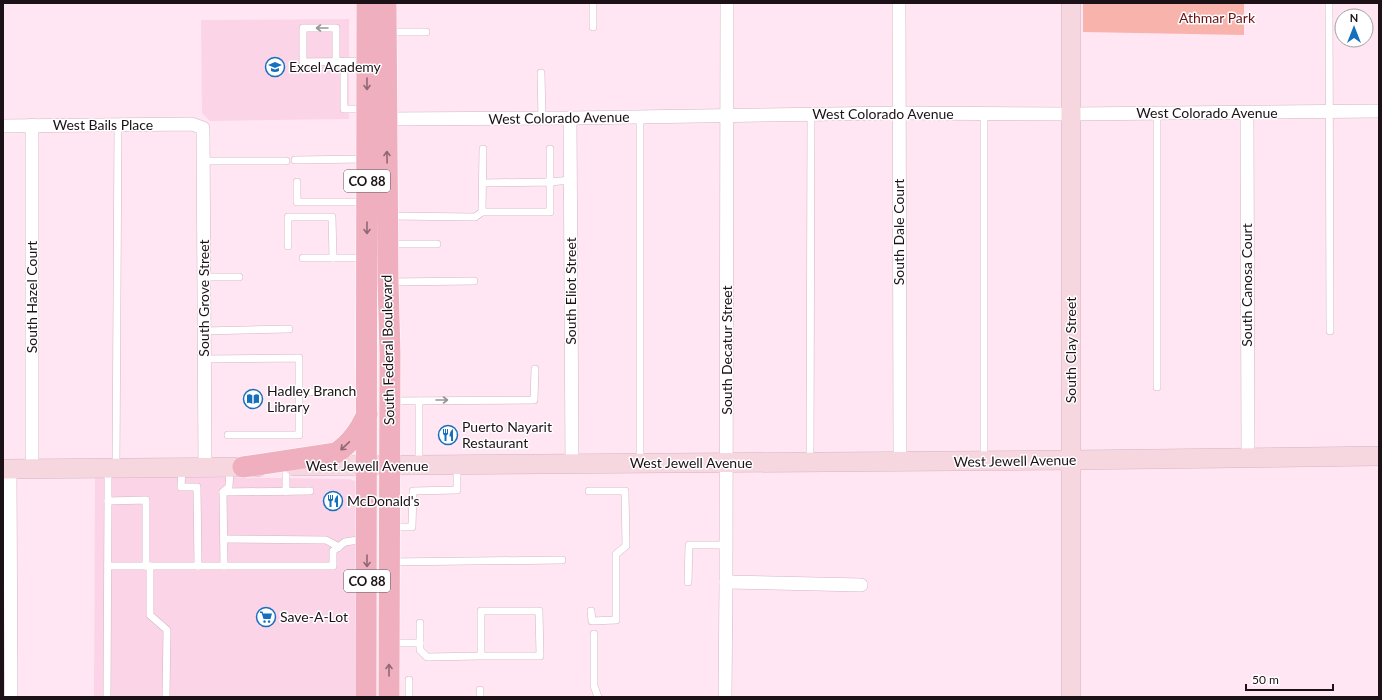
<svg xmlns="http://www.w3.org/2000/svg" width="1382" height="700" font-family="Lato,sans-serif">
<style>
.built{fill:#fbd4e8}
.green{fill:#f9b3ad}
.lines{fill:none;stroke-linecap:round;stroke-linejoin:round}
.lane-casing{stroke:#d3b5c4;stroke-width:8}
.street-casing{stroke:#d3b5c4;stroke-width:14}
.secondary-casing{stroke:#d3b5c4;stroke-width:20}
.primary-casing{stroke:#fff;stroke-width:22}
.lane{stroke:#fff;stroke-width:7}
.street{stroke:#fff;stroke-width:13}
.secondary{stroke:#f7d7df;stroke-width:19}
.primary{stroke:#efafbe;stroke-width:21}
.oneway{stroke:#999497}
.oneway2{stroke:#906873}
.labels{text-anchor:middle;stroke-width:3;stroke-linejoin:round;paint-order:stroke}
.shield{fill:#fff;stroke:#60585d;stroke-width:1}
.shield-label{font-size:13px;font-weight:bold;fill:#1c1117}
.park-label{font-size:14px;fill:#6b1416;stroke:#fff}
.poi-label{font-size:14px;fill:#1c1117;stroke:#fff;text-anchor:start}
.street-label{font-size:14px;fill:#1c1117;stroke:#fff}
</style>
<rect width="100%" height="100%" fill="#ffe6f2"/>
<g class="built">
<polygon points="349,19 349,119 210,121 202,113 201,20"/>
<polygon points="95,476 350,479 359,483 362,697 94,697"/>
</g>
<polygon class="green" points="1083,3 1244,3 1244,35 1083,32"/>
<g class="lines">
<defs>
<g id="lane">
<polyline points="593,3 593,27"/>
<polyline points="1329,3 1330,331"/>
<polyline points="389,32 426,32"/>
<polyline points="336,62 336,28 303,28 303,62 364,61"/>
<polyline points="344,62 344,109 365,109"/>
<polyline points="541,73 542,119"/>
<polyline points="984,113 984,461"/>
<polyline points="550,149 550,182 571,180"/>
<polyline points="295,160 365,159"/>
<polyline points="204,161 286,161"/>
<polyline points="297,182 297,202 365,202"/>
<polyline points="482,212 550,212 550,182 483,183"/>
<polyline points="390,216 475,217 482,212 483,149"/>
<polyline points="389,244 437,244"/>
<polyline points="288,246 288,217 332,217 333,258 365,258"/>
<polyline points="303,258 333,258"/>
<polyline points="204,277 239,277"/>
<polyline points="390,282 474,281"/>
<polyline points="204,331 289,329"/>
<polyline points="204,359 299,358 299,435 228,435"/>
<polyline points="1157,387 1157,113"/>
<polyline points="299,392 365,392"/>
<polyline points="392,401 534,400 535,369"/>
<polyline points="810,460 811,115"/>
<polyline points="419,464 419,401"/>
<polyline points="640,464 640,117"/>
<polyline points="286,466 286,492"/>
<polyline points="116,467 118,125"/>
<polyline points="182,468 181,487 197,487 198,566"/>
<polyline points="108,470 108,501 146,500 146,566 333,566 333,551 345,542 365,539"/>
<polyline points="589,491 625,491 626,546 616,554 616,620 592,621 591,611"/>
<polyline points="223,492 310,491"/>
<polyline points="391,527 412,527 413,491 457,490 457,465"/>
<polyline points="224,539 326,540 339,547"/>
<polyline points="390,562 562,560"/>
<polyline points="108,566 146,566"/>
<polyline points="150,566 150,615 167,630 166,697"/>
<polyline points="224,566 223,492 229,487 230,469"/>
<polyline points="688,582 689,545 726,545"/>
<polyline points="420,623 420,650 427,657 481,656 481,611 539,611 540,656 481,656"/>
<polyline points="594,634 594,686 598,697"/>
<polyline points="390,643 420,643"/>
<polyline points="409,680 409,697"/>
<polyline points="480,690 480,697"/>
<polyline points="107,697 108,501"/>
</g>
<g id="street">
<polyline points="899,3 900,462"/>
<polyline points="1247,113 1248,458"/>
<polyline points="570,118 572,464"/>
<polyline points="387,119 570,118 899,113 1071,114 1379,111"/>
<polyline points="3,126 192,124 203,128 205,467"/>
<polyline points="32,468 32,125"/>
<polyline points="10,469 11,697"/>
<polyline points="726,582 861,585"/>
<polyline points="725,697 726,582 727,3"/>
</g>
<g id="secondary">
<polyline points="1071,3 1071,697"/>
<polyline points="294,466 1071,460 1379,456"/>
<polyline points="3,469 258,467"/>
</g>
<g id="primary">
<polyline points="386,3 388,282 390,352 389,697"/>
<path d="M243,467L336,453C350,444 360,430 367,414"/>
<polyline points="366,697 367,3"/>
</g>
</defs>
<use href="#lane" class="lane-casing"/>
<use href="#street" class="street-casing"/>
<use href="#secondary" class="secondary-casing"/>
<use href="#primary" class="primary-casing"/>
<use href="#lane" class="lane"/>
<use href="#street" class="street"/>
<use href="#secondary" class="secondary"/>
<use href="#primary" class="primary"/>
</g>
<defs><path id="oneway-shaft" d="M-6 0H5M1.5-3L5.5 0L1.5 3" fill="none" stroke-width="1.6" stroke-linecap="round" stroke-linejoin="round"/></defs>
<g class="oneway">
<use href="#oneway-shaft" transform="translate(322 28) rotate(180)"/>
<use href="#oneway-shaft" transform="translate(442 400)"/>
</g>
<g class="oneway2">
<use href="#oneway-shaft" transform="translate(367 84) rotate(90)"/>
<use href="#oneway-shaft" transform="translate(387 157) rotate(-91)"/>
<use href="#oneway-shaft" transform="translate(367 228) rotate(90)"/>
<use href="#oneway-shaft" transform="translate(345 446) rotate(137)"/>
<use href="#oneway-shaft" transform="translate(367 561) rotate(90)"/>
<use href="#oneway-shaft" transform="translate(389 670) rotate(-90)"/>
</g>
<defs>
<symbol id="school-ring" viewBox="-11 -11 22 22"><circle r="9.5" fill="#fff" stroke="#1570bd" stroke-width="1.5"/><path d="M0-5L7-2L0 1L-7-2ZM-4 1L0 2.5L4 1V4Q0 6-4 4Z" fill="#1570bd"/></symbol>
<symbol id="library-ring" viewBox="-11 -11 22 22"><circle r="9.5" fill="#fff" stroke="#1570bd" stroke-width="1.5"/><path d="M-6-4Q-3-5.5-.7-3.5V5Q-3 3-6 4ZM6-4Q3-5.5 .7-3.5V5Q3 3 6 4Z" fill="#1570bd"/></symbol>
<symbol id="restaurant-ring" viewBox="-11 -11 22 22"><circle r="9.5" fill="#fff" stroke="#1570bd" stroke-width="1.5"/><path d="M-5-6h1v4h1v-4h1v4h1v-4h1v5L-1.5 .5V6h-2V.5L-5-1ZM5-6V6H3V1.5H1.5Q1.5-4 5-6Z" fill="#1570bd"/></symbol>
<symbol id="supermarket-ring" viewBox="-11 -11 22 22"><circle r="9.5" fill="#fff" stroke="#1570bd" stroke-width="1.5"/><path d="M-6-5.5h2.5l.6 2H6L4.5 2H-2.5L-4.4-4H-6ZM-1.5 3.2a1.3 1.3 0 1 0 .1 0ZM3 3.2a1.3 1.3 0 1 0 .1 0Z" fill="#1570bd"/></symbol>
</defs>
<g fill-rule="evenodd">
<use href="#school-ring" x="264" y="56" width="22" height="22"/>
<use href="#library-ring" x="242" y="388" width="22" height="22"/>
<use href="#restaurant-ring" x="437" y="424" width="22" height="22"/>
<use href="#restaurant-ring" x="322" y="490" width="22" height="22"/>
<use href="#supermarket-ring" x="255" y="606" width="22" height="22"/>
</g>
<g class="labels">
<g class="shield">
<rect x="344" y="170" width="46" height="22" rx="3"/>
<rect x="344" y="570" width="46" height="22" rx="3"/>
</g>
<g class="shield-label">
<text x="367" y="186">CO 88</text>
<text x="367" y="586">CO 88</text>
</g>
<g class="park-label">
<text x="1217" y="23">Athmar Park</text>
</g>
<g class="poi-label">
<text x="289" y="72">Excel Academy</text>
<text x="267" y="396">Hadley Branch<tspan x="267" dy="16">Library</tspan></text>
<text x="462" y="432">Puerto Nayarit<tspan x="462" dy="16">Restaurant</tspan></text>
<text x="347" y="506">McDonald's</text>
<text x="280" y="622">Save-A-Lot</text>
</g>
<g class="street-label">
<text x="1207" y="118">West Colorado Avenue</text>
<text x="883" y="119">West Colorado Avenue</text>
<text transform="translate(559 118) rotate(-1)" y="5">West Colorado Avenue</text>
<text x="103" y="130">West Bails Place</text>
<text transform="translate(899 232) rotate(-90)" y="5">South Dale Court</text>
<text transform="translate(1247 285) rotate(-90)" y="5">South Canosa Court</text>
<text transform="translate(571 291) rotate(-90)" y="5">South Eliot Street</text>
<text transform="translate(32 297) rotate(-90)" y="5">South Hazel Court</text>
<text transform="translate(204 298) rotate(-90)" y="5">South Grove Street</text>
<text transform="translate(388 350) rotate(-91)" y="5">South Federal Boulevard</text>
<text transform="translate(727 350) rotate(-90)" y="5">South Decatur Street</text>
<text transform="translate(1071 350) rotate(-90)" y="5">South Clay Street</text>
<text transform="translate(1015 461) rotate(-1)" y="5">West Jewell Avenue</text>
<text x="691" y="468">West Jewell Avenue</text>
<text x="367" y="471">West Jewell Avenue</text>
</g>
</g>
<rect width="1382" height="700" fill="none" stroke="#1c1117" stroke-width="8"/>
<g transform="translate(1354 28)"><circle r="19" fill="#ffffff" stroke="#a4a0a2"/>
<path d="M0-3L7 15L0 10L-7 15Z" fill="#1570bd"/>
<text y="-6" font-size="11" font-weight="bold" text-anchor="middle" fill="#1c1117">N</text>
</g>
<path d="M1246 684v6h87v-6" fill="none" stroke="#1c1117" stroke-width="2"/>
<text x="1252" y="684" font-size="12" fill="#1c1117" stroke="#ffffff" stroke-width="3" paint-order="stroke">50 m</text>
</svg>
